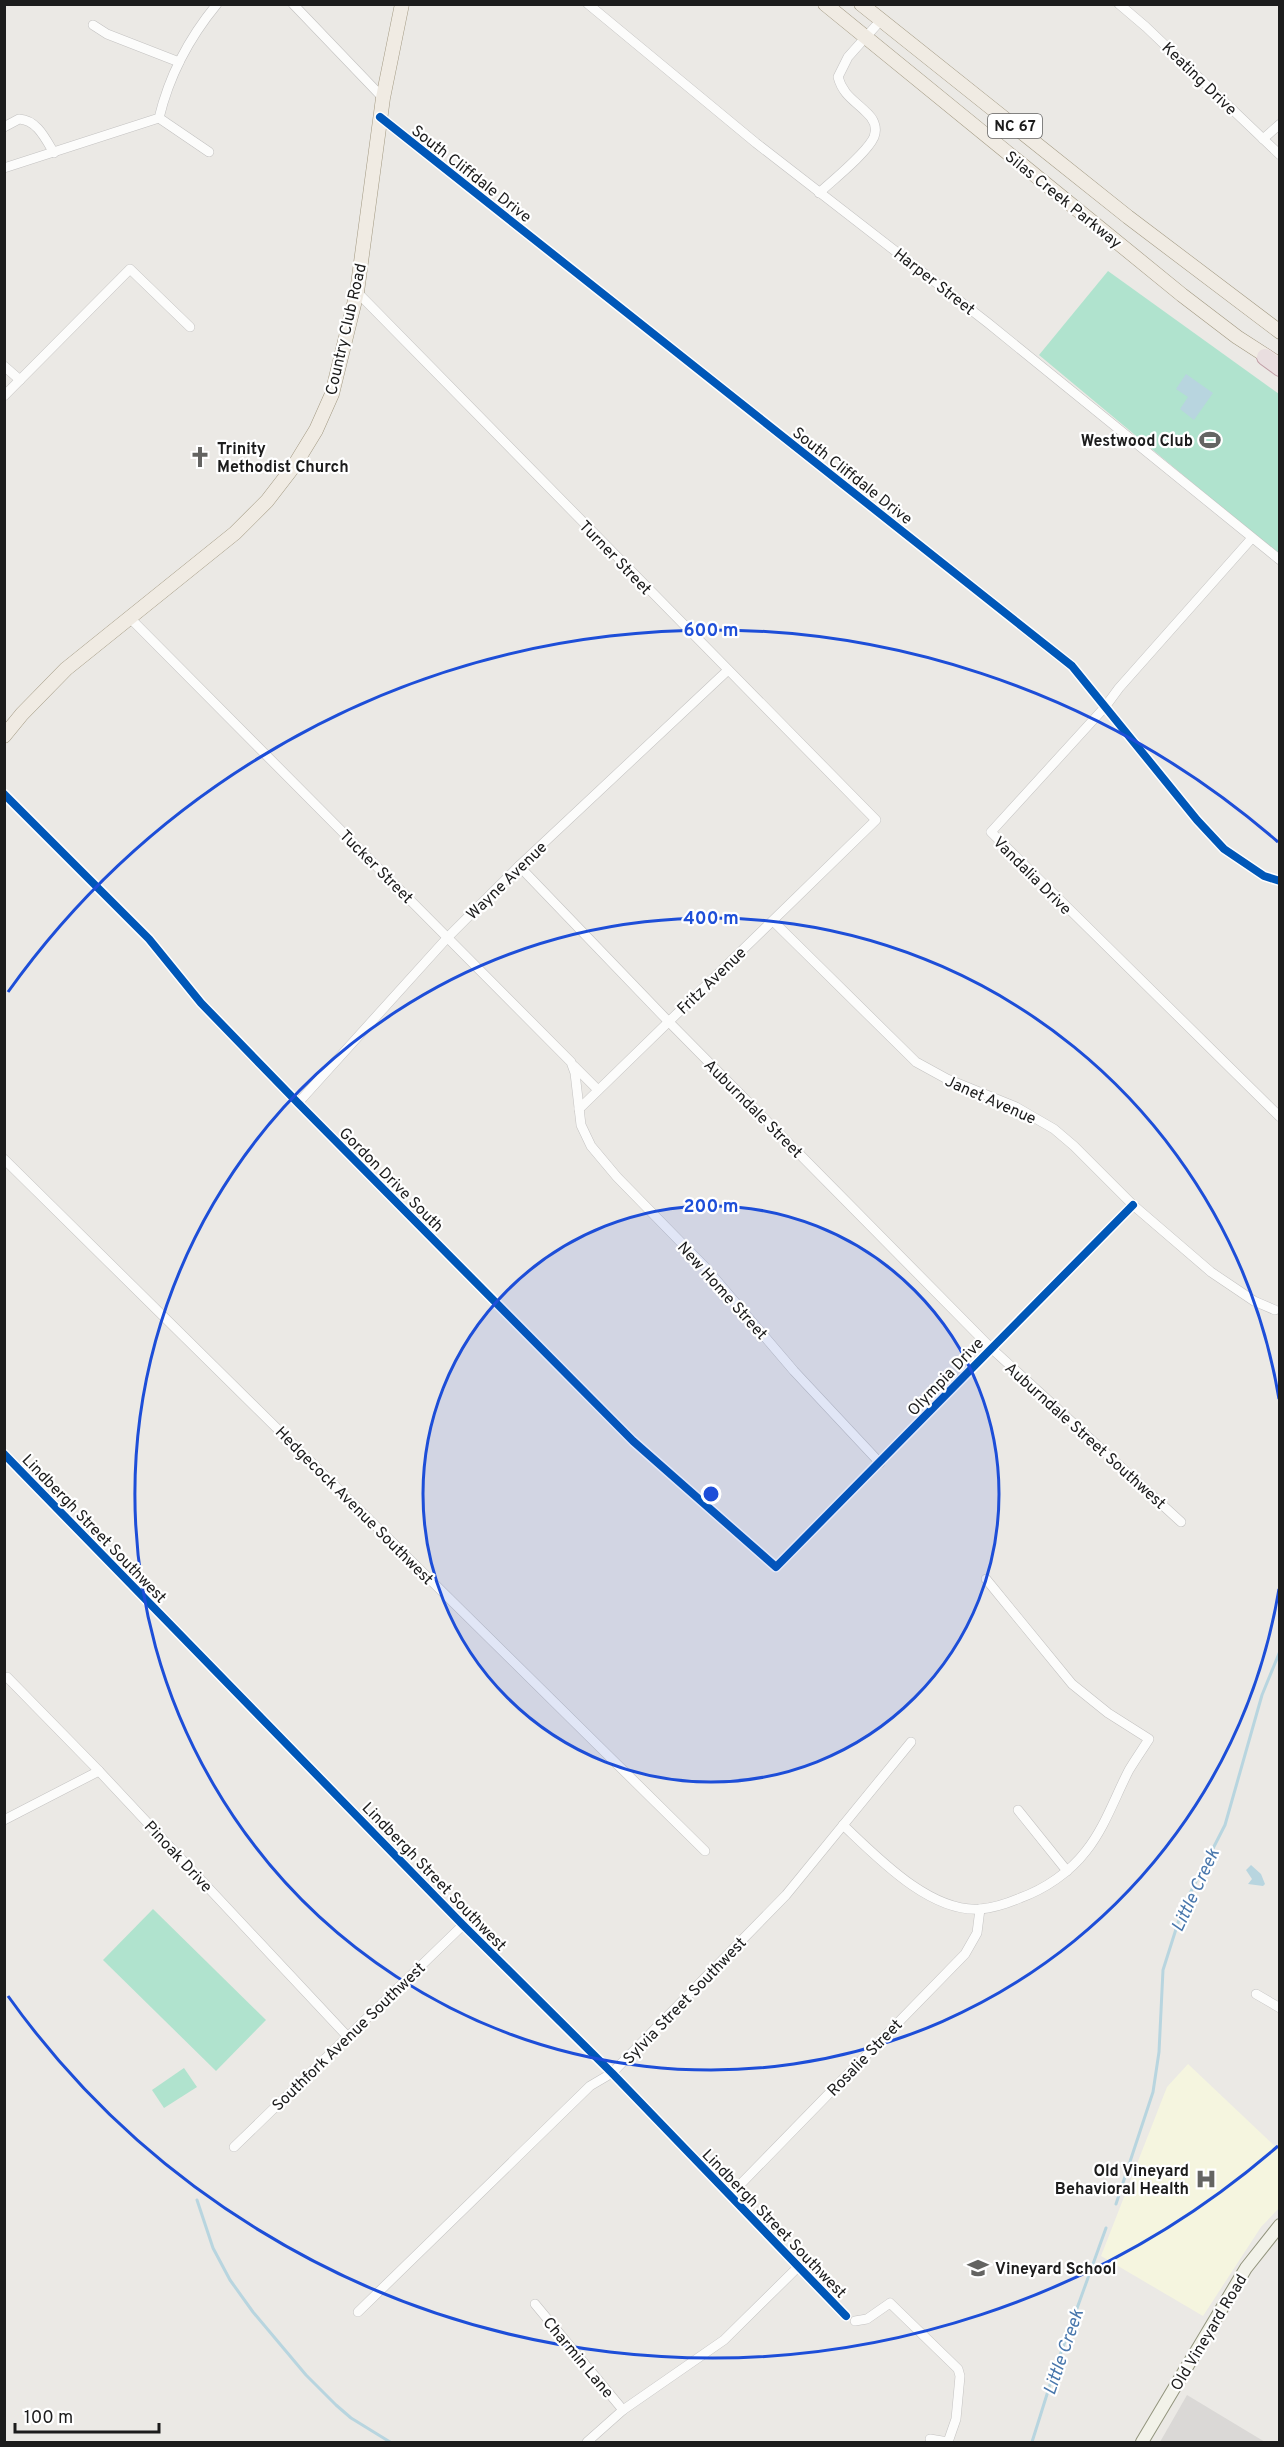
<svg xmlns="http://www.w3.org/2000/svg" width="1284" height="2447" font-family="Overpass,sans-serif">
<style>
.residential{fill:#dad8d6}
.education{fill:#f5f5df}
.pitch{fill:#b0e3ce}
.water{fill:#b8d5df}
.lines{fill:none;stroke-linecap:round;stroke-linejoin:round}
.stream{stroke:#b8d5df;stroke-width:3}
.street-casing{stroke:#c3c2c1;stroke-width:10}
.secondary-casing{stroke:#92947d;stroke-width:14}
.primary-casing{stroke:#a19881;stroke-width:15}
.highway-casing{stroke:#c09da5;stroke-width:18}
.street{stroke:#fcfcfb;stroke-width:9}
.secondary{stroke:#f2f2e9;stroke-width:12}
.primary{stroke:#f0ebe3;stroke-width:14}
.highway{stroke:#e9dedf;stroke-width:16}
.cycleway-casing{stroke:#fff;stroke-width:11}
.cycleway{stroke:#0057b8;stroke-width:8}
.ring{fill:none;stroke:#1d4ed8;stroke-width:3}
.labels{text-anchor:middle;stroke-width:4.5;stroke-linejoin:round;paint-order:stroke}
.shield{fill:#fff;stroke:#606060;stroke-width:1.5}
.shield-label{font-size:15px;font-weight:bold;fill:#1c1c1c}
.street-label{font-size:16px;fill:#1c1c1c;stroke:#fff}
.poi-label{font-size:16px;font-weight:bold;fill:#1c1c1c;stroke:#fff;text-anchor:end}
.water-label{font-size:18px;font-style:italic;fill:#4977ac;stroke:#fff}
.centre{fill:#1d4ed8;stroke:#fff;stroke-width:3}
.ring-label{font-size:18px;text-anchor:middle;font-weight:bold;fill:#1d4ed8;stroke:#fff;stroke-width:4.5;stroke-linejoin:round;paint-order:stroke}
</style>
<rect width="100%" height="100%" fill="#ebe9e5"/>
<polygon class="residential" points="1187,2395 1265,2442 1160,2442"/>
<polygon class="education" points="1188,2064 1279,2150 1279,2208 1261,2227 1203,2316 1101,2256 1167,2087"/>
<g class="pitch">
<polygon points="1108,271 1279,394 1279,555 1039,355"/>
<polygon points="153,1909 266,2020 216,2071 103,1960"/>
<polygon points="184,2068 197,2087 164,2108 152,2090"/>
</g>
<g class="water">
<polygon points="1186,374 1213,393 1194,420 1180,409 1188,397 1176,389"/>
<polygon points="1251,1865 1261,1874 1265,1884 1263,1886 1248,1884 1252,1879 1246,1870"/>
</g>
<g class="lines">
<g class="stream">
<polyline points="197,2200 213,2248 230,2280 253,2312 306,2375 336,2405 351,2418 390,2442"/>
<polyline points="1116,2204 1153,2092 1159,2052 1163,1970 1183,1907 1225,1825 1262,1695 1280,1651"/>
<polyline points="1032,2442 1054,2372 1106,2228"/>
</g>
<defs>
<g id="street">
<polyline points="293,4 383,98"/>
<polyline points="588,4 756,143 988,323 1280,560"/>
<polyline points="1119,4 1146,27 1280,155"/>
<polyline points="93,25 107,34 179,62"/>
<polyline points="380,117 1072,666 1197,820 1224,849 1264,876 1280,881"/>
<polyline points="159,118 209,152"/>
<path d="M4,127L19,119C37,120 45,138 54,153"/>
<polyline points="1263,139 1280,124"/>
<path d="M4,168L159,118C169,76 189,38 217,4"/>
<path d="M819,193C833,180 867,153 874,137C878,127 873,118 866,112C854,100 843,95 838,77L848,57L881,20"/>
<polyline points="357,292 876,820 579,1109"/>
<polyline points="4,366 20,380"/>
<polyline points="4,396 130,269 190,327"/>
<polyline points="1252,538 1119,688 1105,707 991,832 1280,1117"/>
<polyline points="130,618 571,1062 575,1073 581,1125 591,1146 617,1177 706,1268 794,1371 880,1463"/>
<polyline points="4,794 149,939 201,1003 298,1103 633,1441 776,1567 1133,1205"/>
<polyline points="519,866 668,1021 991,1348 1181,1522"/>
<polyline points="773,921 916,1062 947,1079 1016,1107 1054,1129 1074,1146 1133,1205 1211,1272 1254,1301 1275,1310"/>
<polyline points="574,1066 598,1090"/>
<polyline points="298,1103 448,937 519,866 727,671"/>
<polyline points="4,1159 705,1851"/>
<polyline points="4,1454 463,1925 612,2073 846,2316"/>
<polyline points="4,1678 7,1677 99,1771 348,2037"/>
<polyline points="1018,1810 1067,1871"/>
<polyline points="4,1820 99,1771"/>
<path d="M843,1825C877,1857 930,1913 980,1909C993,1908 1008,1903 1020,1898C1045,1889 1070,1872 1086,1851C1105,1827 1115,1797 1129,1770C1135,1760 1142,1750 1149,1739L1108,1713L1072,1684L986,1579"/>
<polyline points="1256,1994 1280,2008"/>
<polyline points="234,2147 463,1925"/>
<polyline points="730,2195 965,1954 977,1933 980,1909"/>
<polyline points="535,2304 623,2410"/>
<polyline points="358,2312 590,2086 612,2073 786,1895 911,1742"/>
<polyline points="855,2321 867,2319 890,2303 958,2369 960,2376 956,2419 948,2442"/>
<polyline points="930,2439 948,2442"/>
<polyline points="587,2442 623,2410 724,2340 797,2268"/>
</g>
<polyline id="secondary" points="1142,2442 1246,2268 1280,2225"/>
<g id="primary">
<polyline points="825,4 1182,295 1237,337 1274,361"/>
<polyline points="861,4 1128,217 1280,332"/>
<polyline points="4,736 22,714 66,669 235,533 267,501 294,466 316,430 332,394 357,292 383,98 402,4"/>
</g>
<polyline id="highway" points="1265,357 1280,368"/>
</defs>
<use href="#street" class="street-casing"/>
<use href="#secondary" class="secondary-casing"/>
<use href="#primary" class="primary-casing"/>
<use href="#highway" class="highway-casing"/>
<use href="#street" class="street"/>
<use href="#secondary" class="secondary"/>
<use href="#primary" class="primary"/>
<use href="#highway" class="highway"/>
<defs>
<g id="cycleway">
<polyline points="380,117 1072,666 1197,820 1224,849 1264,876 1280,881"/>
<polyline points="4,794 149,939 201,1003 298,1103 633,1441 776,1567 1133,1205"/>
<polyline points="4,1454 463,1925 612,2073 846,2316"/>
</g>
</defs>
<use href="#cycleway" class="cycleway-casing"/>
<use href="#cycleway" class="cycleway"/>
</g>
<circle cx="711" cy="1494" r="288" fill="#1d4ed8" fill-opacity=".12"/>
<g class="ring">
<circle cx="711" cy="1494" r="288"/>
<path d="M1279 1589A576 576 0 1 1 1279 1399"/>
<path d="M1278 2146A864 864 0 0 1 8 1996M8 992A864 864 0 0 1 1278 842"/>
</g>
<defs>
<symbol id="stadium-bare" viewBox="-9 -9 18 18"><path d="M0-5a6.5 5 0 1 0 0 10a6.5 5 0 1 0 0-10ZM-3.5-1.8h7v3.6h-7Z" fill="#646462" stroke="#fff" stroke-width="2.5" paint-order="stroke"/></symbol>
<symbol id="church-bare" viewBox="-9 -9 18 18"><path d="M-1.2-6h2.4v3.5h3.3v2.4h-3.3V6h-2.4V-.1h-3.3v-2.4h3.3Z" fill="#646462" stroke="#fff" stroke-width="2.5" paint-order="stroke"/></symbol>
<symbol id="hospital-bare" viewBox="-9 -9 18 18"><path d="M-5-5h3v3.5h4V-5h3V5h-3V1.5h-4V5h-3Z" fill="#646462" stroke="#fff" stroke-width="2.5" paint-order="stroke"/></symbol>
<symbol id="school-bare" viewBox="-9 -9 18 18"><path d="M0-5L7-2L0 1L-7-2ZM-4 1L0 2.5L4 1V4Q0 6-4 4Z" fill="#646462" stroke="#fff" stroke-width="2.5" paint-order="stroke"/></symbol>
</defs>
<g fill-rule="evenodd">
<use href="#stadium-bare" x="1195" y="425" width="30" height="30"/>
<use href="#church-bare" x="185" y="442" width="30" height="30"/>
<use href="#hospital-bare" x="1191" y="2164" width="30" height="30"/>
<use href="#school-bare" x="963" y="2253" width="30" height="30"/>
</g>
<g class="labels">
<rect class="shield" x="988" y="114" width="54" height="24" rx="4.5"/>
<g class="shield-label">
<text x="1015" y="131">NC 67</text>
</g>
<g class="street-label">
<text transform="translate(1200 78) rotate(44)" y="6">Keating Drive</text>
<text transform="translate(472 173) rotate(38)" y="6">South Cliffdale Drive</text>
<text transform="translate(1064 199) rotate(39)" y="6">Silas Creek Parkway</text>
<text transform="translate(935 281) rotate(38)" y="6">Harper Street</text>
<text transform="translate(345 329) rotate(-77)" y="6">Country Club Road</text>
<text transform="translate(853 475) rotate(38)" y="6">South Cliffdale Drive</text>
<text transform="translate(616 557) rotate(46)" y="6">Turner Street</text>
<text transform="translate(377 866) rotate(45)" y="6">Tucker Street</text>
<text transform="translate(1033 875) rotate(45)" y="6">Vandalia Drive</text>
<text transform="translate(506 880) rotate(-44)" y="6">Wayne Avenue</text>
<text transform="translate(711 980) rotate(-44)" y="6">Fritz Avenue</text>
<text transform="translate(991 1099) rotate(24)" y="6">Janet Avenue</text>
<text transform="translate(754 1108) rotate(45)" y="6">Auburndale Street</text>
<text transform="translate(392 1179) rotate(45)" y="6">Gordon Drive South</text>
<text transform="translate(723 1290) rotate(48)" y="6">New Home Street</text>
<text transform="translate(945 1376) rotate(-46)" y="6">Olympia Drive</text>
<text transform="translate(1086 1435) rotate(42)" y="6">Auburndale Street Southwest</text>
<text transform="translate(355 1505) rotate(45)" y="6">Hedgecock Avenue Southwest</text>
<text transform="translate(95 1528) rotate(46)" y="6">Lindbergh Street Southwest</text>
<text transform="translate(179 1856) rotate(47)" y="6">Pinoak Drive</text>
<text transform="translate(435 1876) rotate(46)" y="6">Lindbergh Street Southwest</text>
<text transform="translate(684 2000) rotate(-46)" y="6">Sylvia Street Southwest</text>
<text transform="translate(348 2036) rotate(-44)" y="6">Southfork Avenue Southwest</text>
<text transform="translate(864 2057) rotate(-46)" y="6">Rosalie Street</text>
<text transform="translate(775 2223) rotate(46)" y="6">Lindbergh Street Southwest</text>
<text transform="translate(1208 2332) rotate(-59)" y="6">Old Vineyard Road</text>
<text transform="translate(579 2357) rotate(50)" y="6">Charmin Lane</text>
</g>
<g class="poi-label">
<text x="1193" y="446">Westwood Club</text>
<text x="217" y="454" text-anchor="start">Trinity<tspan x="217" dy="18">Methodist Church</tspan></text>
<text x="1189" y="2176">Old Vineyard<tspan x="1189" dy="18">Behavioral Health</tspan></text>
<text x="995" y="2274" text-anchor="start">Vineyard School</text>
</g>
<g class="water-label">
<text transform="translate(1195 1890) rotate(-65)" y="6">Little Creek</text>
<text transform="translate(1063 2352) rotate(-71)" y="6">Little Creek</text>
</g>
</g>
<circle cx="711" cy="1494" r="9" class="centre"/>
<g class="ring-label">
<text x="711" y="636">600 m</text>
<text x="711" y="924">400 m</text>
<text x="711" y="1212">200 m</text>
</g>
<rect width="1284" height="2447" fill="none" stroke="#1c1c1c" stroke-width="12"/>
<path d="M15 2423v9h144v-9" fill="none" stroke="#1c1c1c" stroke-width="3"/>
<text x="24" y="2423" font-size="18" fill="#1c1c1c" stroke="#ffffff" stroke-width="4.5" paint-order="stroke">100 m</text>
</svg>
